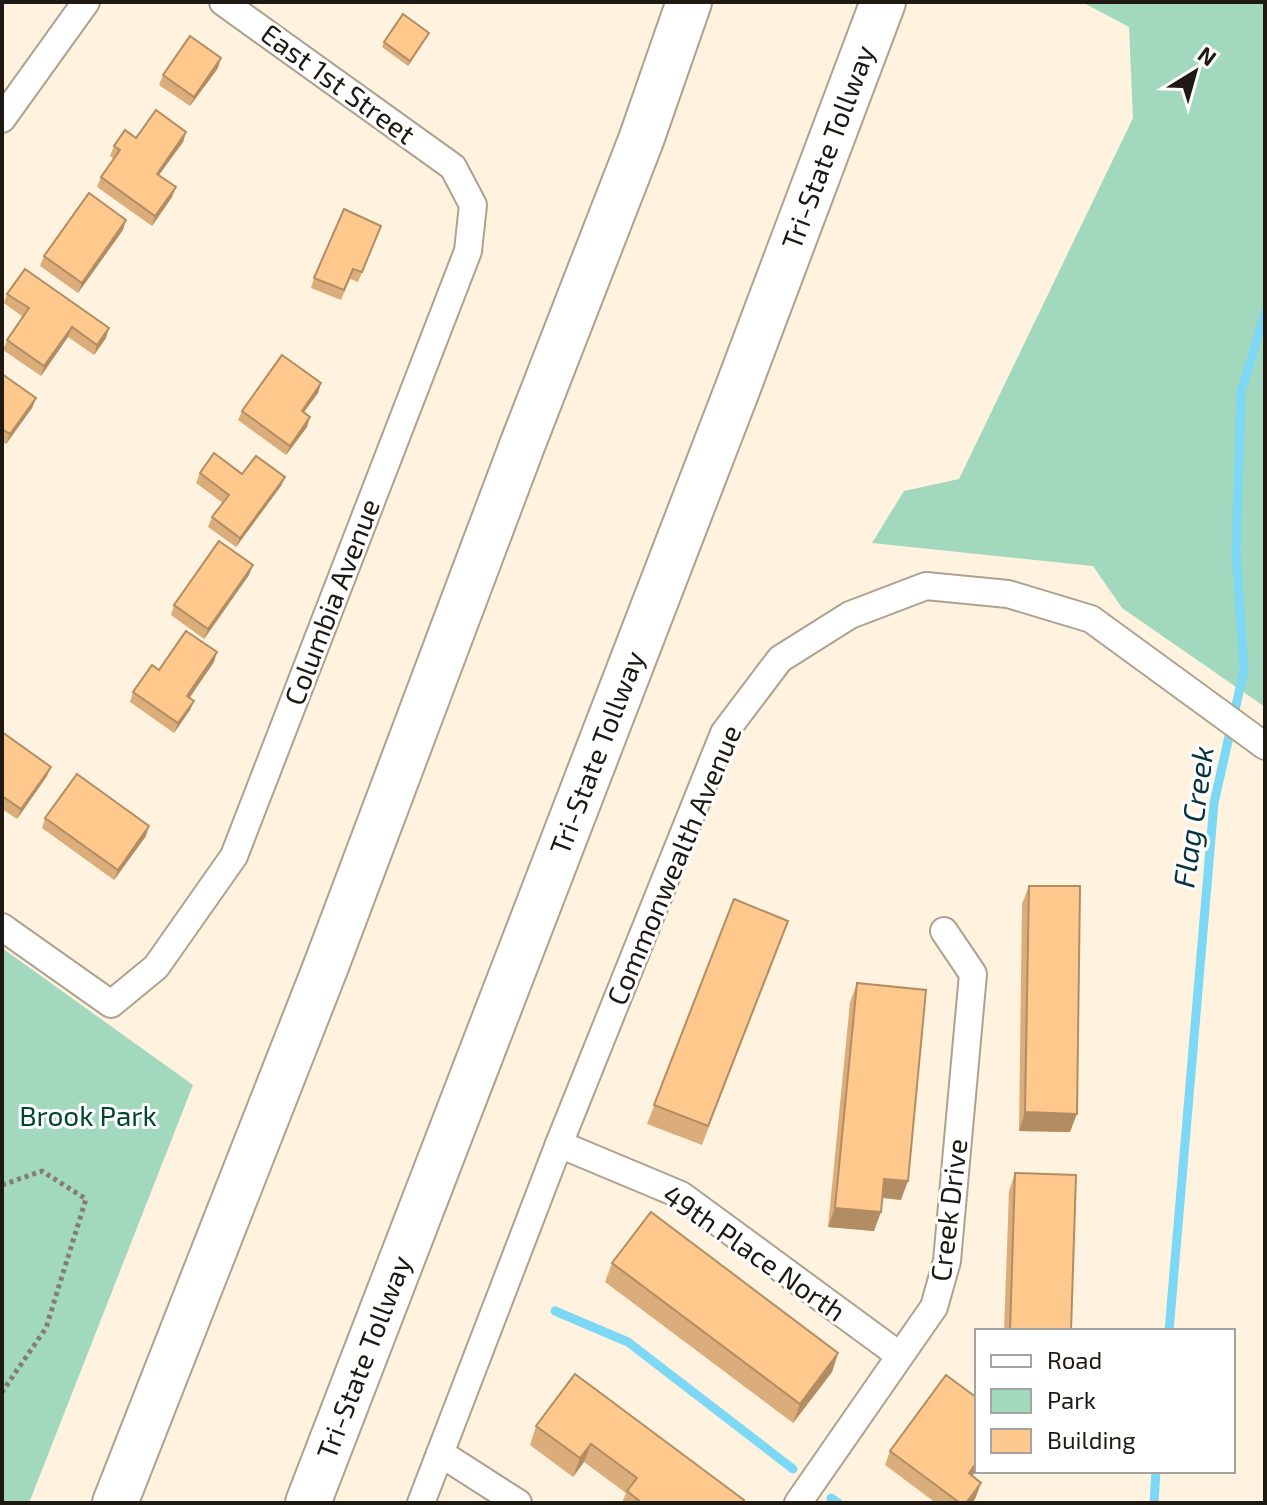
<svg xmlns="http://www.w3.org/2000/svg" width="1267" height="1505" font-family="'Exo 2',sans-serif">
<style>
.green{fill:#a2d8bd}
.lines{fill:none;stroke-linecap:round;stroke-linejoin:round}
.stream{stroke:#7cd8f5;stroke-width:9}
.minor-casing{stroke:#ada18f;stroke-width:30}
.motorway-casing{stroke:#ada18f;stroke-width:48}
.path{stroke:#867d70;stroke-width:5;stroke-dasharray:4 4;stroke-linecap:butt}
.minor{stroke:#fff;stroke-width:26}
.motorway{stroke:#fff;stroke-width:44}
.wall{fill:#dbad7a}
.shaded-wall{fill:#b28d63}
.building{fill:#ffc98e;stroke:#b28d63;stroke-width:2}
.labels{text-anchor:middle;stroke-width:6;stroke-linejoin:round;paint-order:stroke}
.street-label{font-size:28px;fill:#1e1912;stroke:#fff}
.park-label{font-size:28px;fill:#00452d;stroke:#fff}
.water-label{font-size:30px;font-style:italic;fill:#06333f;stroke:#fff}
</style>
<rect width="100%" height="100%" fill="#fff2de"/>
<g class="green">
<polygon points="1082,2 1265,2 1265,707 1122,608 1093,566 872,543 904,491 959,479 1133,118 1129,27"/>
<polygon points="2,948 193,1085 29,1503 2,1503"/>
</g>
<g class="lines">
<g class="stream">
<polyline points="555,1311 628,1342 793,1469"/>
<polyline points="1169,1331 1214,803 1244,670 1236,551 1241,392 1265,313"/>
<polyline points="831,1498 838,1503"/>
<polyline points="1154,1503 1156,1471"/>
</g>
<defs>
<g id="minor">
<polyline points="2,119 86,2"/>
<polyline points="2,927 111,1004 156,967 234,856 468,251 473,205 453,167 223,2"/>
<polyline points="559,1144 681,1195 899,1355"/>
<polyline points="440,1453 518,1503"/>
<polyline points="421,1503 559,1144 724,733 780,659 850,615 926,586 1008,594 1091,619 1265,746"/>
<polyline points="798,1503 934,1307 947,1261 973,974 944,931"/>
</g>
<g id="motorway">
<polyline points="115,1503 326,966 523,443 641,140 689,2"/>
<path id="s1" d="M308,1503L737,390L883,2"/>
</g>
</defs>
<use href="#minor" class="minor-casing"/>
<use href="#motorway" class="motorway-casing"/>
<polyline class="path" points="2,1185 42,1171 86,1199 46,1328 2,1392"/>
<use href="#minor" class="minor"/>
<use href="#motorway" class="motorway"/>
</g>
<g class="wall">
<polygon points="429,33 427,37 408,66 382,47 384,42"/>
<polygon points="218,68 190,106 159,85 163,75"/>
<polygon points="186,132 183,142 159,175 172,197 152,226 97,187 101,177 114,159 110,156 114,146 136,138"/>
<polygon points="381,226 358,282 350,279 341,300 311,288 314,278"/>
<polygon points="123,230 78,293 40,266 44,256"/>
<polygon points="7,294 106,338 94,355 68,337 41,376 3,350 7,340 23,317 4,303"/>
<polygon points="2,374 36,398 32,408 6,444 2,441"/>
<polygon points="321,383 318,393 304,412 307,427 286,455 238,420 242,411"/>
<polygon points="200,473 242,474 285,477 281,486 236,547 208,527 212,517 223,503 196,483"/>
<polygon points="249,575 204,639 171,615 174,605"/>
<polygon points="214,662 189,697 190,710 174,733 130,702 133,692 159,670"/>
<polygon points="2,732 47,776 17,819 2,809"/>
<polygon points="45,818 146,836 114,880 42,828"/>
<polygon points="1029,886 1070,1132 1019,1131 1022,904"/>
<polygon points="734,899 788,921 702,1145 647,1124"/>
<polygon points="857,983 901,1200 882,1198 874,1231 828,1227 850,1002"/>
<polygon points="1015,1173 1071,1331 1004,1331 1009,1191"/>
<polygon points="612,1263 838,1353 832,1372 793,1423 605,1282"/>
<polygon points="575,1374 743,1503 622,1503 626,1493 584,1462 573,1477 530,1445 536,1426"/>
<polygon points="977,1398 977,1469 972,1476 976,1497 972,1503 936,1503 885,1465 890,1451"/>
</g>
<g class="shaded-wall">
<polygon points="429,33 427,37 408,66 410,61"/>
<polygon points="221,58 218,68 190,106 194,97"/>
<polygon points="186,132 183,142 153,183 157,174"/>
<polygon points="176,187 172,197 152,226 155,216"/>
<polygon points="126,220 123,230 78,293 82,283"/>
<polygon points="72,327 68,337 41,376 44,366"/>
<polygon points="109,328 106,338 94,355 97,345"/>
<polygon points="321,383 318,393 298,420 302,411"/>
<polygon points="36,398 32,408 6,444 10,434"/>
<polygon points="310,417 307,427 286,455 290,446"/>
<polygon points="285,477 281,486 236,547 240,538"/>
<polygon points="253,565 249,575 204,639 208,629"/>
<polygon points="217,652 214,662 184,706 187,696"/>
<polygon points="194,701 190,710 174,733 178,723"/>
<polygon points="51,767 47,776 17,819 21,809"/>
<polygon points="149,826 146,836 114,880 118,870"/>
<polygon points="1025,1112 1077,1114 1070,1132 1019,1131"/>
<polygon points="884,1179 908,1181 901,1200 877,1197"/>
<polygon points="835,1208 881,1212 874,1231 828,1227"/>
<polygon points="838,1353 832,1372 793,1423 800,1404"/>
<polygon points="591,1444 584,1462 573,1477 580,1458"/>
<polygon points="977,1462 977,1469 963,1488 969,1473"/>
<polygon points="981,1483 976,1497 972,1503 966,1503"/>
</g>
<g class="building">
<polygon points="403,14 429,33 410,61 384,42"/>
<polygon points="190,36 221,58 194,97 163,75"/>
<polygon points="156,110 186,132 157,174 176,187 155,216 101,177 120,150 114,146 125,130 136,138"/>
<polygon points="89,193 126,220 82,283 44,256"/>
<polygon points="344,209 381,226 362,272 353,269 344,290 314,278"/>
<polygon points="25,269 109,328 97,345 72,327 44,366 7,340 29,308 7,294"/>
<polygon points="282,355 321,383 302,411 310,417 290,446 242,411"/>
<polygon points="2,374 36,398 10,434 2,429"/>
<polygon points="214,453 242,474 256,456 285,477 240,538 212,517 229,495 200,473"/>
<polygon points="219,541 253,565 208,629 174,605"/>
<polygon points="186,631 217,652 187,696 194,701 178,723 133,692 152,665 159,670"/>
<polygon points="2,732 51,767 21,809 2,796"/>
<polygon points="77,774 149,826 118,870 45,818"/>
<polygon points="1029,886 1080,886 1077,1114 1025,1112"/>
<polygon points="734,899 788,921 708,1126 654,1105"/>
<polygon points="857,983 926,990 908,1181 884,1179 881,1212 835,1208"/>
<polygon points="1015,1173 1076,1175 1071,1331 1010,1331"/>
<polygon points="651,1212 838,1353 800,1404 612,1263"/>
<polygon points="575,1374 744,1500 741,1503 642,1503 627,1491 637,1478 591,1444 580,1458 536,1426"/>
<polygon points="946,1375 977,1398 977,1462 969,1473 981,1483 966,1503 960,1503 890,1451"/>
</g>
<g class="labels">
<g class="street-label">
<text transform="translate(338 84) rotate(36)" y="10">East 1st Street</text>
<text dy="10" stroke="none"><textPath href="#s1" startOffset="1452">Tri-State Tollway</textPath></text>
<text transform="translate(332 602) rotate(-69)" y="10">Columbia Avenue</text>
<text dy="10" stroke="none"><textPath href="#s1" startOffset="804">Tri-State Tollway</textPath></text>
<text transform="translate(674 865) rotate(-67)" y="10">Commonwealth Avenue</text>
<text transform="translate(949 1210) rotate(-83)" y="10">Creek Drive</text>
<text transform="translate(754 1253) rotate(35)" y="10">49th Place North</text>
<text dy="10" stroke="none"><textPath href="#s1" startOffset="156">Tri-State Tollway</textPath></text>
</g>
<g class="park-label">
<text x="88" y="1126">Brook Park</text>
</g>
<g class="water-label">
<text transform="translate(1194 817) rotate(-82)" y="10">Flag Creek</text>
</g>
</g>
<rect width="1267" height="1505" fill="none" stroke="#1e1912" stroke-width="8"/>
<rect x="975" y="1329" width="260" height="144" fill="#ffffff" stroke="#a5a3a0" stroke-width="2"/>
<rect x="991" y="1355" width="40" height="12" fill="#ffffff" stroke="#a5a3a0" stroke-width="2"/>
<text x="1047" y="1369" font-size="24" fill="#1e1912">Road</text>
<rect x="991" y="1389" width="40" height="24" fill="#a2d8bd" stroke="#a5a3a0" stroke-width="2"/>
<text x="1047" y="1409" font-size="24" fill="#1e1912">Park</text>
<rect x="991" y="1429" width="40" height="24" fill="#ffc98e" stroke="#a5a3a0" stroke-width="2"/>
<text x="1047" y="1449" font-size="24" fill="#1e1912">Building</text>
<g transform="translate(1195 72) rotate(37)" stroke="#ffffff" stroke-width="6" paint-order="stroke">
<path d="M0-6L14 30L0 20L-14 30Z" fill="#1e1912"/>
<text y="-12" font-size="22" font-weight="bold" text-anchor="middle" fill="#1e1912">N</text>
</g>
</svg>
